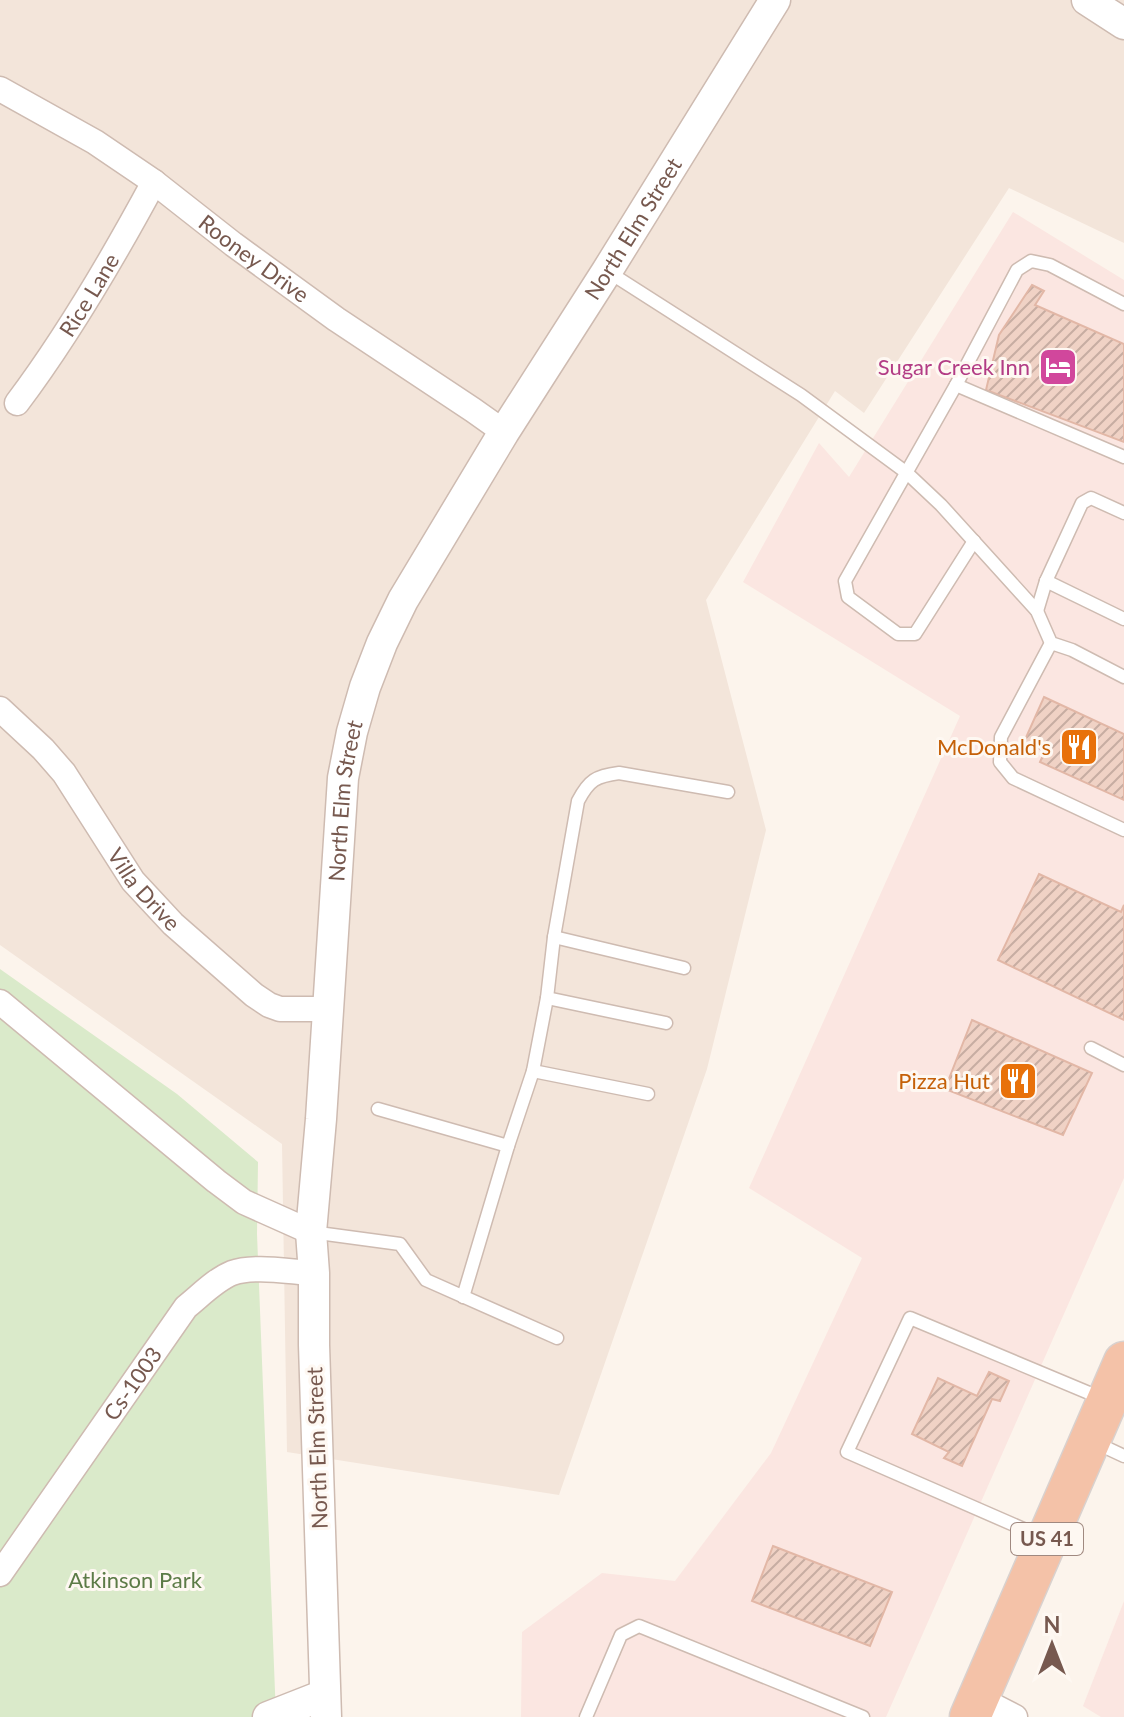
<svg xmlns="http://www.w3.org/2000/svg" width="1124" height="1717" font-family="Lato,sans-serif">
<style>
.residential{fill:#f3e5da}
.commercial{fill:#fbe6e1}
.green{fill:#daeaca}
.building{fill:url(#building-hatch);stroke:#e2b7a6;stroke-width:2}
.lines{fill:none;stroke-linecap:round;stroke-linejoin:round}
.service-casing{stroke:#cebbb1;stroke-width:15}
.minor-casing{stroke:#cebbb1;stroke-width:27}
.tertiary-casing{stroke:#cebbb1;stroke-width:33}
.trunk-casing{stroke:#d9d1ce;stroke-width:43}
.service{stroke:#fff;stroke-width:12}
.minor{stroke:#fff;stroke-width:24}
.tertiary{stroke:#fff;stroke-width:30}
.trunk{stroke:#f4c2a8;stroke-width:40}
.labels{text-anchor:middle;stroke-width:6;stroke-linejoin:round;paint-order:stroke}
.shield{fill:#fef8f2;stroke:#a08980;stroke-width:2}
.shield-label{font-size:20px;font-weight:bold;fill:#77594f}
.street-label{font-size:22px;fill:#77594f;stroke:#fef8f2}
.hotel-label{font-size:22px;fill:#b23c85;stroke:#fef8f2;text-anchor:end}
.food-label{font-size:22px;fill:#c56008;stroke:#fef8f2;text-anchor:end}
.park-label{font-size:22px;fill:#5c7b47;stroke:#fef8f2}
</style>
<defs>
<pattern id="building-hatch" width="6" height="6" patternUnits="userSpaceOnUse" patternTransform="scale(2)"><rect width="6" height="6" fill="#f0d2c5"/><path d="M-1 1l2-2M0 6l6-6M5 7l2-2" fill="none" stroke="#c7ada2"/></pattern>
</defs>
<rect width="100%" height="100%" fill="#fcf4ec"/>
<polygon class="residential" points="0,0 1124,0 1124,243 1009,188 864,413 835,391 706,600 766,830 707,1069 559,1495 287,1452 282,1144 0,945"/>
<g class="commercial">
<polygon points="1013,212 1124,280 1124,1178 886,1717 521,1717 522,1632 602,1573 675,1581 771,1453 862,1258 749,1188 960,716 743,582 819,443 849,477"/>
<polygon points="1124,1601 1124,1717 1101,1717 1083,1706"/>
</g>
<polygon class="green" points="0,969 177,1094 258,1162 257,1234 276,1717 0,1717"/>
<g class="building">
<polygon points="1032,285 1044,291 1035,305 1124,344 1124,442 986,390 999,335"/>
<polygon points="1044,697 1124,734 1124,800 1040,762 1045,751 1024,742"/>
<polygon points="1039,874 1121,912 1124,905 1124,1020 998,960"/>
<polygon points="972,1020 1092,1073 1063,1135 945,1089"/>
<polygon points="989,1372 1009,1381 1000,1401 992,1399 962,1466 944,1458 949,1452 912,1434 938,1378 977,1396"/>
<polygon points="773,1546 892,1592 870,1646 752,1601"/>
</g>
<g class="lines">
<defs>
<g id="service">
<polyline points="607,271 801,395 907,473 941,505 1037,611 1051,643 1072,650 1124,677"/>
<polyline points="956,385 1124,457"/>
<polyline points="974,541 915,634 898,634 848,597 845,581 956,385 1017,270 1031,261 1050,265 1124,304"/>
<polyline points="1046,581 1124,619"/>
<polyline points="1037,611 1046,581 1082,503 1091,498 1124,513"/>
<polyline points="1051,643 1001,737 1000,762 1013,778 1124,830"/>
<polyline points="554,937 684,968"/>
<polyline points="547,998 666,1023"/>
<polyline points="1091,1048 1124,1065"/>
<polyline points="533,1071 648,1094"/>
<polyline points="378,1109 508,1146"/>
<polyline points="311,1232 400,1244 426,1280 557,1338"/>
<path d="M463,1297L508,1146L533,1071L547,998L554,937L578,801C589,780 596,776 619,773L728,792"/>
<polyline points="1094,1442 1124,1456"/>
<polyline points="1044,1538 847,1452 910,1318 1101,1398"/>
<polyline points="586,1717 621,1635 639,1626 863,1717"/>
</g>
<g id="minor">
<path id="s1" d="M0,89L95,142L154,182L233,244L336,319L473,410L504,432"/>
<path id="s2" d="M17,403C69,334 113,258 154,182"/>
<path id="s3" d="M0,709L43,749L64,773L133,881L173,924L254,995L269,1005L280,1009H328"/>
<polyline points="0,1002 216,1181 244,1202 311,1232"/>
<path id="s4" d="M0,1574L186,1307C201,1295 215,1280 232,1273C254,1265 290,1272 314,1273"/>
<polyline points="978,1698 1015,1717"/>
</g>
<g id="tertiary">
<polyline points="1087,0 1124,24"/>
<polyline points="268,1717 324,1695"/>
<path id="s5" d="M326,1717L314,1345V1273L311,1232L321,1119L343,778L352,732L365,687L382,643L403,600L504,432L607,271L775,0"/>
</g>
<polyline id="trunk" points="970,1717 1124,1362"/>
</defs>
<use href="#service" class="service-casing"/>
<use href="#minor" class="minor-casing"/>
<use href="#tertiary" class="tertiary-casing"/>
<use href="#trunk" class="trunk-casing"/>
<use href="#service" class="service"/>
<use href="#minor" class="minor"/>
<use href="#tertiary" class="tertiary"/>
<use href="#trunk" class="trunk"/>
</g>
<defs>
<symbol id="hotel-square" viewBox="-11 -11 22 22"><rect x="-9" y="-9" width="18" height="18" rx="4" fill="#d1479c" stroke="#fef8f2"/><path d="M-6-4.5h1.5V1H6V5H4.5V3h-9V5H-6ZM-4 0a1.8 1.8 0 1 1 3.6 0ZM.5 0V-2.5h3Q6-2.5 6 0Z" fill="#fff"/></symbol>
<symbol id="restaurant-square" viewBox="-11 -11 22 22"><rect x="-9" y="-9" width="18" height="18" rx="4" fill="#e8710a" stroke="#fef8f2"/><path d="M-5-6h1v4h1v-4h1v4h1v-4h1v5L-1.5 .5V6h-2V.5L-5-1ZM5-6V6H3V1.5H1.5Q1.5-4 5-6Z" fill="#fff"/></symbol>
</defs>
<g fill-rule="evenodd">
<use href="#hotel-square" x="1036" y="345" width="44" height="44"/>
<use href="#restaurant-square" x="1057" y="725" width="44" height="44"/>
<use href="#restaurant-square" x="996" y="1059" width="44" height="44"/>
</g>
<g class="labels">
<rect class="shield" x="1011" y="1523" width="72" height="32" rx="6"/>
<g class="shield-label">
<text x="1047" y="1546">US 41</text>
</g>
<g class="street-label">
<text dy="8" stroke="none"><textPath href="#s5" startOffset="1566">North Elm Street</textPath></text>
<text dy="8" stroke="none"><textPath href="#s1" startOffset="306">Rooney Drive</textPath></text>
<text dy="8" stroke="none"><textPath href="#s2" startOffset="130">Rice Lane</textPath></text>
<text dy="8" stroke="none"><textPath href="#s5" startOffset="918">North Elm Street</textPath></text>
<text dy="8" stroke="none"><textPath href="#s3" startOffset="232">Villa Drive</textPath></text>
<text dy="8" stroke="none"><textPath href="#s4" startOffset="232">Cs-1003</textPath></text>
<text transform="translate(317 1448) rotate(-92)" y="8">North Elm Street</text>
</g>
<g class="hotel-label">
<text x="1030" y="375">Sugar Creek Inn</text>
</g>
<g class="food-label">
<text x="1051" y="755">McDonald's</text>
<text x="990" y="1089">Pizza Hut</text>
</g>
<g class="park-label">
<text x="135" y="1588">Atkinson Park</text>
</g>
</g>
<g transform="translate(1052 1645)" stroke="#fef8f2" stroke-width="6" paint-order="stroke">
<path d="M0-6L14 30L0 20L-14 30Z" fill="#77594f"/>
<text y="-12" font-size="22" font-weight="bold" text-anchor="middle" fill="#77594f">N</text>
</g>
</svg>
